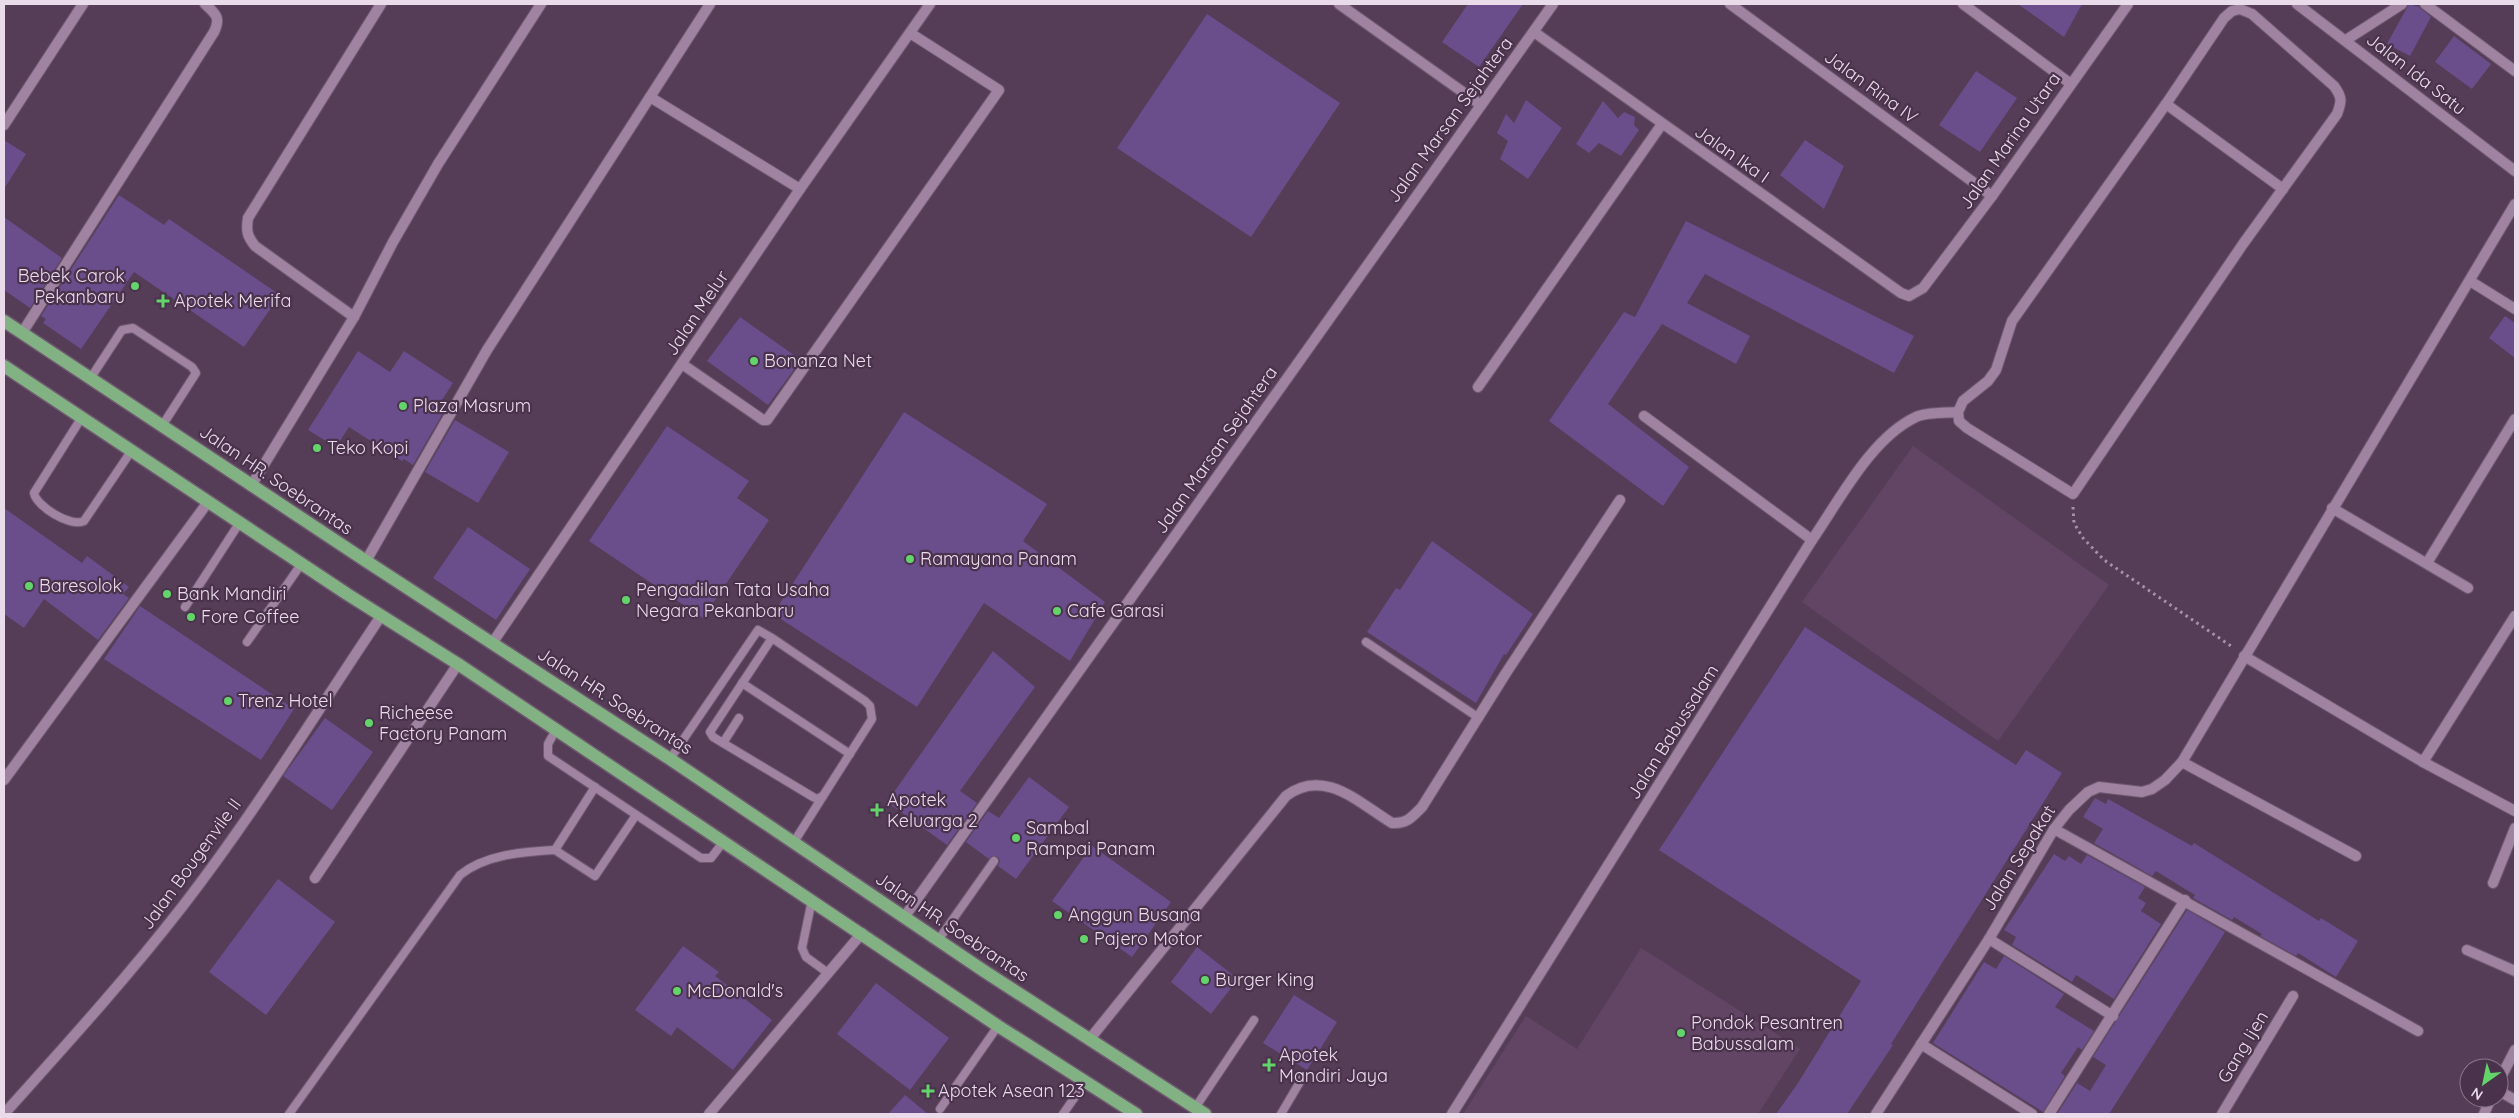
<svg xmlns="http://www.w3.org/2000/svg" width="2519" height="1118" font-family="Quicksand,sans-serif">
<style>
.built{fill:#624564}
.building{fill:#6a4d8b}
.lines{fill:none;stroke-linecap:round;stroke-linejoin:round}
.service-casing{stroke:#6f5a70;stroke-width:10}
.minor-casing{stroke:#6f5a70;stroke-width:12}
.primary-casing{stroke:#6f5a70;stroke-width:15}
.path{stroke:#a692a7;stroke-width:3;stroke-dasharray:2.5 4;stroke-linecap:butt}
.service{stroke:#9f83a0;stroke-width:8}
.minor{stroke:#9f83a0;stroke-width:10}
.primary{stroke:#82b284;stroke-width:12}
.poi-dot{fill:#63d469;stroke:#4a324c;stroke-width:2}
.labels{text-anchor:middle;stroke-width:4.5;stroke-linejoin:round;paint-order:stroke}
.street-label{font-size:18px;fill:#eadbeb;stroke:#4a324c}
.poi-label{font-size:18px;fill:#eadbeb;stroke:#4a324c;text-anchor:start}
</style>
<rect width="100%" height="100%" fill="#553d57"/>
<g class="built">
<polygon points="1913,446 2109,585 1998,741 1802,602"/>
<polygon points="1641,948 1800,1049 1758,1114 1463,1114 1526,1016 1577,1049"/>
</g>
<g class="building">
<polygon points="1468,4 1523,4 1479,67 1442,42"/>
<polygon points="2018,4 2082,4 2064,37"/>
<polygon points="2409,4 2419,7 2431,17 2410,56 2387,44"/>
<polygon points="1207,14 1340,103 1251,237 1117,148"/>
<polygon points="2454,36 2491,64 2472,89 2435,62"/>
<polygon points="1976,71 2017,98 1980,152 1939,125"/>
<polygon points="1526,100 1562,128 1528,179 1500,159 1508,141 1497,133 1506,114 1514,123"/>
<polygon points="1603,101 1618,118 1624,112 1635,117 1634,125 1639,130 1621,156 1599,143 1589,153 1576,144"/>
<polygon points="4,140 26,154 4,189"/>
<polygon points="1805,140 1844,166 1824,209 1780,175"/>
<polygon points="119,195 164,225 169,219 280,295 244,347 134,272 81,349 43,323 46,319 41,316"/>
<polygon points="4,217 62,258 30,308 4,290"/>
<polygon points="1686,221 1914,336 1894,373 1705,274 1687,303 1750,336 1736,364 1662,324 1608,404 1689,467 1663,506 1549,421 1624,312 1635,317"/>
<polygon points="2505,316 2515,323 2515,358 2489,338"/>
<polygon points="740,317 801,360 768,405 707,361"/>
<polygon points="358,351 390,372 404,351 453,383 436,409 443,413 413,465 404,459 402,461 349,427 336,447 308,430"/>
<polygon points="904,412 1047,504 1023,541 1105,602 1070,661 984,603 917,707 773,614"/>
<polygon points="455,420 509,452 478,503 425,472"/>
<polygon points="667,426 749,481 737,498 769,520 703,618 589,541"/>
<polygon points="4,508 82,563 87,556 129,587 123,594 129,598 98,640 44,599 24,628 4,614"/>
<polygon points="468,527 530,569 496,620 433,578"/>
<polygon points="1432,541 1533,614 1506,655 1504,654 1476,703 1367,632 1396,588 1400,590"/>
<polygon points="140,606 294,709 261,760 104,659"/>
<polygon points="1805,627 2016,765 2026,750 2062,773 1891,1044 1893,1045 1847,1114 1776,1114 1798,1083 1861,981 1659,850"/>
<polygon points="993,651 1035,687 960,791 977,803 947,845 887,802"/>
<polygon points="325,718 373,752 332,810 283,776"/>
<polygon points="1029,777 1069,807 1016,879 998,866 1000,861 998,857 992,856 989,859 966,842 988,811 999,818"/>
<polygon points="2095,798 2106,804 2108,799 2192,846 2194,843 2319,921 2321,918 2358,941 2336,977 2298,953 2296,956 2260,936 2262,934 2234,917 2232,920 2193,898 2195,895 2156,871 2152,876 2094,843 2103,829 2083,817"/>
<polygon points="1092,846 1171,902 1132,957 1052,901"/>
<polygon points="2054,854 2065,861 2069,856 2081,864 2087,855 2145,887 2138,898 2146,903 2141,911 2161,924 2114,999 2076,975 2072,982 2012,945 2016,937 2004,930"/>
<polygon points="278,879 335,922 266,1015 209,972"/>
<polygon points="2187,910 2225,932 2205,964 2109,1114 2057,1114 2077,1083 2090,1091 2106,1065 2093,1057"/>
<polygon points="683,946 719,972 715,976 772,1020 733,1070 677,1027 671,1036 635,1010"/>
<polygon points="1197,947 1238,979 1211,1014 1171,982"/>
<polygon points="2004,956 2064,994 2055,1007 2094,1031 2082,1050 2078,1047 2061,1073 2065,1076 2043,1112 1933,1043 1984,962 1996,969"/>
<polygon points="876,983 949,1038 910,1090 837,1034"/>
<polygon points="1294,995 1337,1022 1307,1070 1263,1043"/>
<polygon points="905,1095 928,1114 888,1114"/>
</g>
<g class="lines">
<defs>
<g id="service">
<polyline points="90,379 122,330 133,328 192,367 196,373 162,426"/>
<path d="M82,417L34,493C36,506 71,528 84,521L132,450"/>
<polyline points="185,607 240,522"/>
<polyline points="247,642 302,563"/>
<polyline points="1366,642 1479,718"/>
<polyline points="742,683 850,754"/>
<polyline points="557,728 548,744 548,756 701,858 711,858 724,841"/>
<polyline points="723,743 739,718"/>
<polyline points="670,759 758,630 772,638 865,701 870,706 872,719 823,796 817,799 813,797 713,737 710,732 772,638"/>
<polyline points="794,842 823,796"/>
<polyline points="555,850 595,787"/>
<polyline points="812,900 802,948 806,957 828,973"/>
<polyline points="939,939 994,861"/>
<polyline points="1195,1108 1254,1020"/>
<polyline points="940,1109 998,1026"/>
<path d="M289,1114L460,875C486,854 523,852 555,850L595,876L636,815"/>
<polyline points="1063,1114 1086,1081"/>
<polyline points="1281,1114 1304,1075"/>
</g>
<g id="minor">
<polyline points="1339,4 1481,105"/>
<polyline points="1730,4 1992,196"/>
<polyline points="1963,4 2071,84"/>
<polyline points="2297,4 2515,171"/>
<polyline points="2425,4 2515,71"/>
<path d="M2240,9L2252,14L2334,86C2342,97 2342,101 2337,114L2243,244L2073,494L1967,428L1959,421L1958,412L1963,401L1988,381L1996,370L2012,321L2166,104L2224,18L2232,11Z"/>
<polyline points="1534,32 1901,293 1909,296 1923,288 1992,196 2128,4"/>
<polyline points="2346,40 2402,4"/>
<polyline points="650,97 710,4"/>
<polyline points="2166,104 2283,189"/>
<polyline points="4,125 83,4"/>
<polyline points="2470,281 2515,309"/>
<path d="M354,317L255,246C247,236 246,231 248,218L381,4"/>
<path d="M22,333L214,32C221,18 216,14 205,4"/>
<polyline points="682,364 763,420 767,420 999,90 910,33"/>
<polyline points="1478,387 1662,124"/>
<polyline points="1644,416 1812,540"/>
<polyline points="251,486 354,317 393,242 438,164 541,4"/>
<polyline points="2332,508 2468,588"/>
<polyline points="366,561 487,350 650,97 800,189"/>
<polyline points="2427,563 2515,419"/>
<polyline points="493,642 800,189 930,4"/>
<polyline points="2244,656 2423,762 2515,811"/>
<polyline points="2182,762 2356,856"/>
<polyline points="2423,762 2515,616"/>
<polyline points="4,780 208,502"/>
<polyline points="2054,829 2418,1031"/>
<polyline points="315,878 458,664"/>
<polyline points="2493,883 2515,828"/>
<polyline points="905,916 1553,4"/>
<polyline points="1989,939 2113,1016"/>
<polyline points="2467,950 2515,971"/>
<path d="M1089,1040L1286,796C1324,767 1359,803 1392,823C1407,824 1412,817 1422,807L1506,673L1620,500"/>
<polyline points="1921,1044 2032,1114"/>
<polyline points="2499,1081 2515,1050"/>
<polyline points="2499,1091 2515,1100"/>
<path d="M4,1114C65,1046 126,979 182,907C254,814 316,713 381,616"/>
<polyline points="709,1114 862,933"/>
<path d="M1452,1114L1812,540C1839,501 1871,438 1916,417C1926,412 1946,413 1958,412"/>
<polyline points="1876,1114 1989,939 2054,829 2069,810 2088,792 2099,787 2142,792 2152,789 2165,780 2182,762 2515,204"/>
<polyline points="2049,1114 2185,900"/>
<polyline points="2222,1114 2293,996"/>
<polyline points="2484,1114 2491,1098"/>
</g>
<g id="primary">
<polyline points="4,321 366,561 670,759 984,971 1205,1114"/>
<polyline points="4,366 347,594 458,664 998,1026 1136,1114"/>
</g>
</defs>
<use href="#service" class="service-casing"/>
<use href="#minor" class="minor-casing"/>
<use href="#primary" class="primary-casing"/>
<polyline class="path" points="2073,507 2074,523 2083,538 2104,560 2234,648"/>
<use href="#service" class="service"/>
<use href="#minor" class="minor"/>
<use href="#primary" class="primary"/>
</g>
<g class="poi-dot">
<circle cx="135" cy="286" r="5"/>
<path d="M160.5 293.5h5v5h5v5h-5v5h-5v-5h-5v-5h5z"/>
<circle cx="754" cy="361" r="5"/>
<circle cx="403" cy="406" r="5"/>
<circle cx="317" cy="448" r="5"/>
<circle cx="910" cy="559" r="5"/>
<circle cx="29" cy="586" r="5"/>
<circle cx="167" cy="594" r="5"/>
<circle cx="626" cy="600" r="5"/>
<circle cx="1057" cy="611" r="5"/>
<circle cx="191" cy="617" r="5"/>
<circle cx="228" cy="701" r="5"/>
<circle cx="369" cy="723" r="5"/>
<path d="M874.5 802.5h5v5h5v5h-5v5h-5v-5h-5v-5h5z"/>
<circle cx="1016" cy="838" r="5"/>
<circle cx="1058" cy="915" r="5"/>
<circle cx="1084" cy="939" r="5"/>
<circle cx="1205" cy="980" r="5"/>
<circle cx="677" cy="991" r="5"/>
<circle cx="1681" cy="1033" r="5"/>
<path d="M1266.5 1057.5h5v5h5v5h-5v5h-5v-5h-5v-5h5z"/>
<path d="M925.5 1083.5h5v5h5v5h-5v5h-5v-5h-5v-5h5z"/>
</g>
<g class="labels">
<g class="street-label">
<text transform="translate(2416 74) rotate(38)" y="6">Jalan Ida Satu</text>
<text transform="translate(1871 87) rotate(36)" y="6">Jalan Rina IV</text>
<text transform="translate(1450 120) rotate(-54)" y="6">Jalan Marsan Sejahtera</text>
<text transform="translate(2010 141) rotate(-55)" y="6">Jalan Marina Utara</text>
<text transform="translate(1732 154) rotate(35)" y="6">Jalan Ika I</text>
<text transform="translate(697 313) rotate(-56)" y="6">Jalan Melur</text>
<text transform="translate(1216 450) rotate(-55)" y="6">Jalan Marsan Sejahtera</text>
<text transform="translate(276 480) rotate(34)" y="6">Jalan HR. Soebrantas</text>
<text transform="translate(615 701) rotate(33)" y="6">Jalan HR. Soebrantas</text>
<text transform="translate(1673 732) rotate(-58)" y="6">Jalan Babussalam</text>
<text transform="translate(2019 858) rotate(-58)" y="6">Jalan Sepakat</text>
<text transform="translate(191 864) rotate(-54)" y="6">Jalan Bougenvile II</text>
<text transform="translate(952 927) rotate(34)" y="6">Jalan HR. Soebrantas</text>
<text transform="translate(2243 1047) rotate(-59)" y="6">Gang Ijen</text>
</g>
<g class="poi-label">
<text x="125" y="282" text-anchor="end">Bebek Carok<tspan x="125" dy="21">Pekanbaru</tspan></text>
<text x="174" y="307">Apotek Merifa</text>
<text x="764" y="367">Bonanza Net</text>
<text x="413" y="412">Plaza Masrum</text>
<text x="327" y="454">Teko Kopi</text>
<text x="920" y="565">Ramayana Panam</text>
<text x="39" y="592">Baresolok</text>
<text x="636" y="596">Pengadilan Tata Usaha<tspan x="636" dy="21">Negara Pekanbaru</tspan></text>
<text x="177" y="600">Bank Mandiri</text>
<text x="1067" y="617">Cafe Garasi</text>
<text x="201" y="623">Fore Coffee</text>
<text x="238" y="707">Trenz Hotel</text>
<text x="379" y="719">Richeese<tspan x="379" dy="21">Factory Panam</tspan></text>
<text x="887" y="806">Apotek<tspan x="887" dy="21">Keluarga 2</tspan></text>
<text x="1026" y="834">Sambal<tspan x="1026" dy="21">Rampai Panam</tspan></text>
<text x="1068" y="921">Anggun Busana</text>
<text x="1094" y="945">Pajero Motor</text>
<text x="1215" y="986">Burger King</text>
<text x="687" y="997">McDonald's</text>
<text x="1691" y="1029">Pondok Pesantren<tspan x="1691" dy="21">Babussalam</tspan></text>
<text x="1279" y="1061">Apotek<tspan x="1279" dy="21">Mandiri Jaya</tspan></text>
<text x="938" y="1097">Apotek Asean 123</text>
</g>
</g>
<rect width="2519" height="1118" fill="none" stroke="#eadbeb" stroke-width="10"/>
<g transform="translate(2484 1083) rotate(213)"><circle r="24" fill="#4a324c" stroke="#8a768c"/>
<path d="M0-4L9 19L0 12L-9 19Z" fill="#63d469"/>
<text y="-8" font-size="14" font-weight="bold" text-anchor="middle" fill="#eadbeb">N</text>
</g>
</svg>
